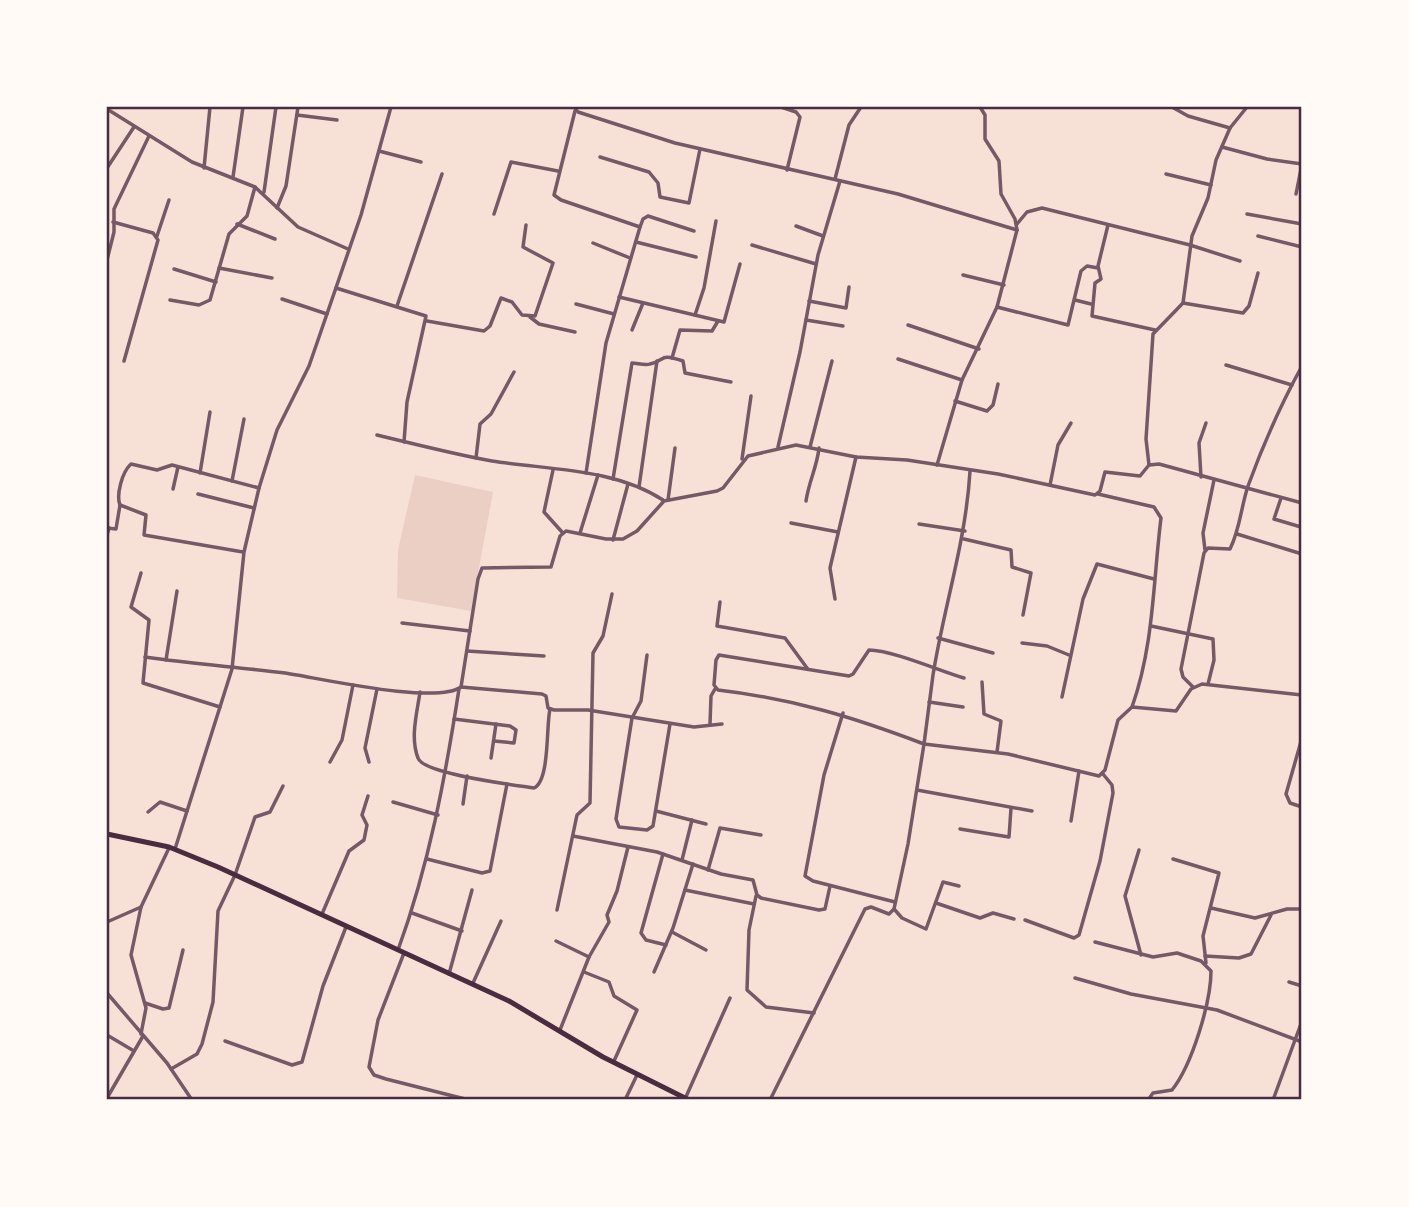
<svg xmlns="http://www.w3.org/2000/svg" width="1409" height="1207" font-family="Mulish,sans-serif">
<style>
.green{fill:#ebcfc5}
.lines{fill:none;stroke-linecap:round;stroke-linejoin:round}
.minor{stroke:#755966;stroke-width:3.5}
.secondary{stroke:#4a2c40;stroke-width:5}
.neatline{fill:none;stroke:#4a2c40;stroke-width:2.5}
</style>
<rect width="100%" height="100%" fill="#f7e1d7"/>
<polygon class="green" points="415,475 493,492 471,611 397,598 398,550"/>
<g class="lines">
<g class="minor">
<polyline points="574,107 578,112 675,143 898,194 1017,230"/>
<polyline points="781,107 796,112 800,117 787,170"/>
<polyline points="1172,107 1188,116 1230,128"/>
<polyline points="107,109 192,162 255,187 298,227 348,249"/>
<polyline points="575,111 554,195 561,200 640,227 606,343 586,473"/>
<polyline points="297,115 337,120"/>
<polyline points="1222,147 1267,159 1302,164"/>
<polyline points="379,151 421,162"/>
<polyline points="600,157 649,172 658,183 660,197 689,203 700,149"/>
<polyline points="107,168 134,127"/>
<polyline points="204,168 210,107"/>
<polyline points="1166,174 1211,185"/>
<polyline points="233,177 243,107"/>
<polyline points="835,179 849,125 861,107"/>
<polyline points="264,192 276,107"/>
<polyline points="1296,194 1302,164"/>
<polyline points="277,208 286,186 298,107"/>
<polyline points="494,214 511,162 558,171"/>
<polyline points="1247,214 1302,224"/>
<polyline points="113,222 153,233 158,240 124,361"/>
<polyline points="237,224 275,239"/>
<polyline points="1017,224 1027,212 1042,208 1190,245 1240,261"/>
<polyline points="1108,225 1098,266 1101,279 1095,283 1092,316 1155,330"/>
<polyline points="796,226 823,236"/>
<polyline points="640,227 643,219 648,216 694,231"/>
<polyline points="157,236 169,200"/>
<polyline points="1258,236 1302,247"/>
<polyline points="636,242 696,257"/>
<polyline points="593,243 630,258"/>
<polyline points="752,245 816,264"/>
<polyline points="107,260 114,232 114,209 149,136"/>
<polyline points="219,268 272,278"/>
<polyline points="174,269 216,282"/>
<polyline points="963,275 1004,285"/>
<polyline points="336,288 426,316 407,402 404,442"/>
<polyline points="619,297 724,322 740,264"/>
<polyline points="282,299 327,314"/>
<polyline points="170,300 199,305 210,300 229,234 247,216 255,187"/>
<polyline points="1075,300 1091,304"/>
<polyline points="809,301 846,308 849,287"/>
<polyline points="1183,303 1243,313 1249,306 1258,273"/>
<polyline points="576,304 614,314"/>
<polyline points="397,306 442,174"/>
<polyline points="997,307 1068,325 1081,271 1087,266 1098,268"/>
<polyline points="695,315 704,288 716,221"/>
<polyline points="530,317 539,324 575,332"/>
<polyline points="806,320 843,326"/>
<polyline points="427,321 484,331 490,326 501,298 512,302 522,315 535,316 553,263 523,247 526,225"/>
<polyline points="908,325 979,349"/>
<polyline points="632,330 643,303"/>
<polyline points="672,358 680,330 712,331 718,321"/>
<polyline points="898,359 962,380"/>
<polyline points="1226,365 1292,385"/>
<polyline points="955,401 987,411 993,405 998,384"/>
<path d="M377,435C415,444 453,454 492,461C549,470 614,468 663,500"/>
<polyline points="778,447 800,352 818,255 840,181"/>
<polyline points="810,447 832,361"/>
<polyline points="476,458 480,424 491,414 514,372"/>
<polyline points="742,459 751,396"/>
<polyline points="937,465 962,380 997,307 1017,230 1015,219 1001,194 999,161 985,139 985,115 980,107"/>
<polyline points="1149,465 1146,439 1153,334 1183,303 1192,236 1208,198 1216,160 1230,128 1247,107"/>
<polyline points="553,470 544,512 562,532"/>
<polyline points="200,473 210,412"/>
<polyline points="1201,477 1199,443 1206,423"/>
<path d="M613,479L632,363C637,363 645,366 650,364C667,360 658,353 683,361L685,373L731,382"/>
<polyline points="232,481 244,419"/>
<polyline points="1050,485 1058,445 1071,423"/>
<polyline points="639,487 657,361"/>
<polyline points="173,489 178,467"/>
<polyline points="198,494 254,508"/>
<path d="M1098,494L1154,507L1161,518C1153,582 1154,645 1132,707"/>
<polyline points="1281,498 1274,519 1301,527"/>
<polyline points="668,500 675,448"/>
<path d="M806,501C809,481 817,467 819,448"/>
<polyline points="791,523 838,532"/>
<polyline points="919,524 965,531"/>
<polyline points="107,528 116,529 120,505"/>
<polyline points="580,533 598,475"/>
<polyline points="1237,534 1302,554"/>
<polyline points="107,535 109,528"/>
<polyline points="964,539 1011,550 1012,567 1031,573 1023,615"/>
<polyline points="613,540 628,484"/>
<polyline points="1205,550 1203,533 1214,480"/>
<path d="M243,552L144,535L146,515L120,505C116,495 122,472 131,464L157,470L172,465L259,488"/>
<polyline points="141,573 131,607 149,620 143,683 220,707"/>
<polyline points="835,599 830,568 856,457"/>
<polyline points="720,602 717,626 785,638 807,668"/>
<polyline points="402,623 470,631"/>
<polyline points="1151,626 1213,639 1214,660 1208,684"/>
<polyline points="938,638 993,653"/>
<polyline points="1022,643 1047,646 1069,655"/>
<polyline points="467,651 544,656"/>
<polyline points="647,655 641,701 632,718 616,819 619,827 647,830 653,826 670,724"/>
<path d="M145,657C192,664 238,667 285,673C319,678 436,705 461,687L478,579L482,568L551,567L560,536L566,531L606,539H623L637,531L664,501L717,491L723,488L748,456L796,445L856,457L907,460L998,474L1095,495L1100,491L1105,472L1140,476L1149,465L1159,464L1302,503"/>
<polyline points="166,660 177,591"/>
<path d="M964,678C940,671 892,650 869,650L853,674L849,676L719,655L716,660L714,685L718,690C794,699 853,717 924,744L933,675C944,606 966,541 970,471"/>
<polyline points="982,682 984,714 1001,721 997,752"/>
<polyline points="461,687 542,694 546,696 548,708 554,710 588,710 694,727 722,724"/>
<path d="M1193,687L1183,677L1181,669L1204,553L1208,548L1230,549C1240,529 1241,507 1248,486C1263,445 1281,404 1302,366"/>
<path d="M420,692C417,713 410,738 418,758C423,774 515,785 534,788C550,781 546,725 550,709"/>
<polyline points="1062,697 1083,599 1097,564 1154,579"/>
<polyline points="929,702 963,707"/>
<polyline points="843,713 824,775 805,876 813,881 895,902"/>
<polyline points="454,719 510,726 516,730 514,743 494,741"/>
<polyline points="710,724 711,696 715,689"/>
<polyline points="1302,738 1286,794 1290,803 1302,807"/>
<polyline points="491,758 496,724"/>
<polyline points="330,762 342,740 353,685"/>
<polyline points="369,762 365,748 377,689"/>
<polyline points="917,790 1032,811"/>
<polyline points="393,802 438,815"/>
<polyline points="463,804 467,776"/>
<polyline points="656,811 706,824"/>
<polyline points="148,812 160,802 187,811"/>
<polyline points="1071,821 1079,771"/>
<polyline points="960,829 1009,837 1011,808"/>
<polyline points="573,836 657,852 721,874 753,880 757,895 761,898 819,910 825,909 830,886"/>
<polyline points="175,849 232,669 244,552 259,488 277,430 309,366 318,340 361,215 391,107"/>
<polyline points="1139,850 1125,896 1141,955"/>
<polyline points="663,854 641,933 646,940 666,945"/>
<polyline points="427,859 482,873 490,871 507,784"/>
<polyline points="1173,859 1219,873 1203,936 1206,963"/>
<polyline points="682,860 692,820"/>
<polyline points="708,870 720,828 761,835"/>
<polyline points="685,890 754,904"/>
<polyline points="756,896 749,930 747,990 766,1007 814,1013"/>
<polyline points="936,903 980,918 993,913 1014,919"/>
<polyline points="141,907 131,955 146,1008 141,1034"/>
<polyline points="1211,908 1255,918 1287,909 1302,909"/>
<polyline points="894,909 902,918 926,929 943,882 959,886"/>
<polyline points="557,910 577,815 590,803 593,653 603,636 612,594"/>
<polyline points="412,913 462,931"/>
<polyline points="322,914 349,851 364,840 367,825 362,815 368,796"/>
<polyline points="1025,920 1074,938 1079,935 1100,861 1113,793 1112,785 1103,774"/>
<polyline points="107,922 141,907 169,848"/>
<polyline points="672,932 706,950"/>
<polyline points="556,941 589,957"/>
<path d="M1095,942L1153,957L1177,953L1201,961L1211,971C1211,1002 1192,1065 1172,1090L1153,1093L1148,1100"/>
<path d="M398,950C429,865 445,779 459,689"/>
<polyline points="404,953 378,1020 369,1067 374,1075 386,1079 469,1100"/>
<polyline points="1205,956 1239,958 1251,954 1271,915"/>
<polyline points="584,972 609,982 614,996 637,1010 614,1061"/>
<polyline points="654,972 673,928 693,864"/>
<polyline points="449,974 472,890"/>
<polyline points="1075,978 1131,994 1217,1010 1302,1042"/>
<polyline points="1289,982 1302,986"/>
<polyline points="473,983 501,921"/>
<polyline points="107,993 167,1063 192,1100"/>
<polyline points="145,1003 163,1009 169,1008 183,950"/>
<polyline points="560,1030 589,957 609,922 607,915 617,891 628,847"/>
<polyline points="107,1035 134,1051"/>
<polyline points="225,1041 292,1065 302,1062 323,986 346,927"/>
<polyline points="171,1069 197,1054 202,1044 213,1002 218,911 235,875 255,817 270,812 283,786"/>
<polyline points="107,1098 143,1036"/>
<polyline points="685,1099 730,998"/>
<polyline points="625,1100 637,1075"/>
<polyline points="770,1100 865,909 871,907 889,914 894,909 908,844 924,744 1008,754 1099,776 1105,770 1118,720 1132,707 1176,711 1191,689 1202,684 1302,695"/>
<polyline points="1273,1100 1302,1021"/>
</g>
<polyline class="secondary" points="107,834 169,847 218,867 509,1001 603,1057 689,1100"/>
</g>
<rect width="1409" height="1207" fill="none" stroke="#fffaf5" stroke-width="217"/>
<rect x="108" y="108" width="1192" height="990" class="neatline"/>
</svg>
